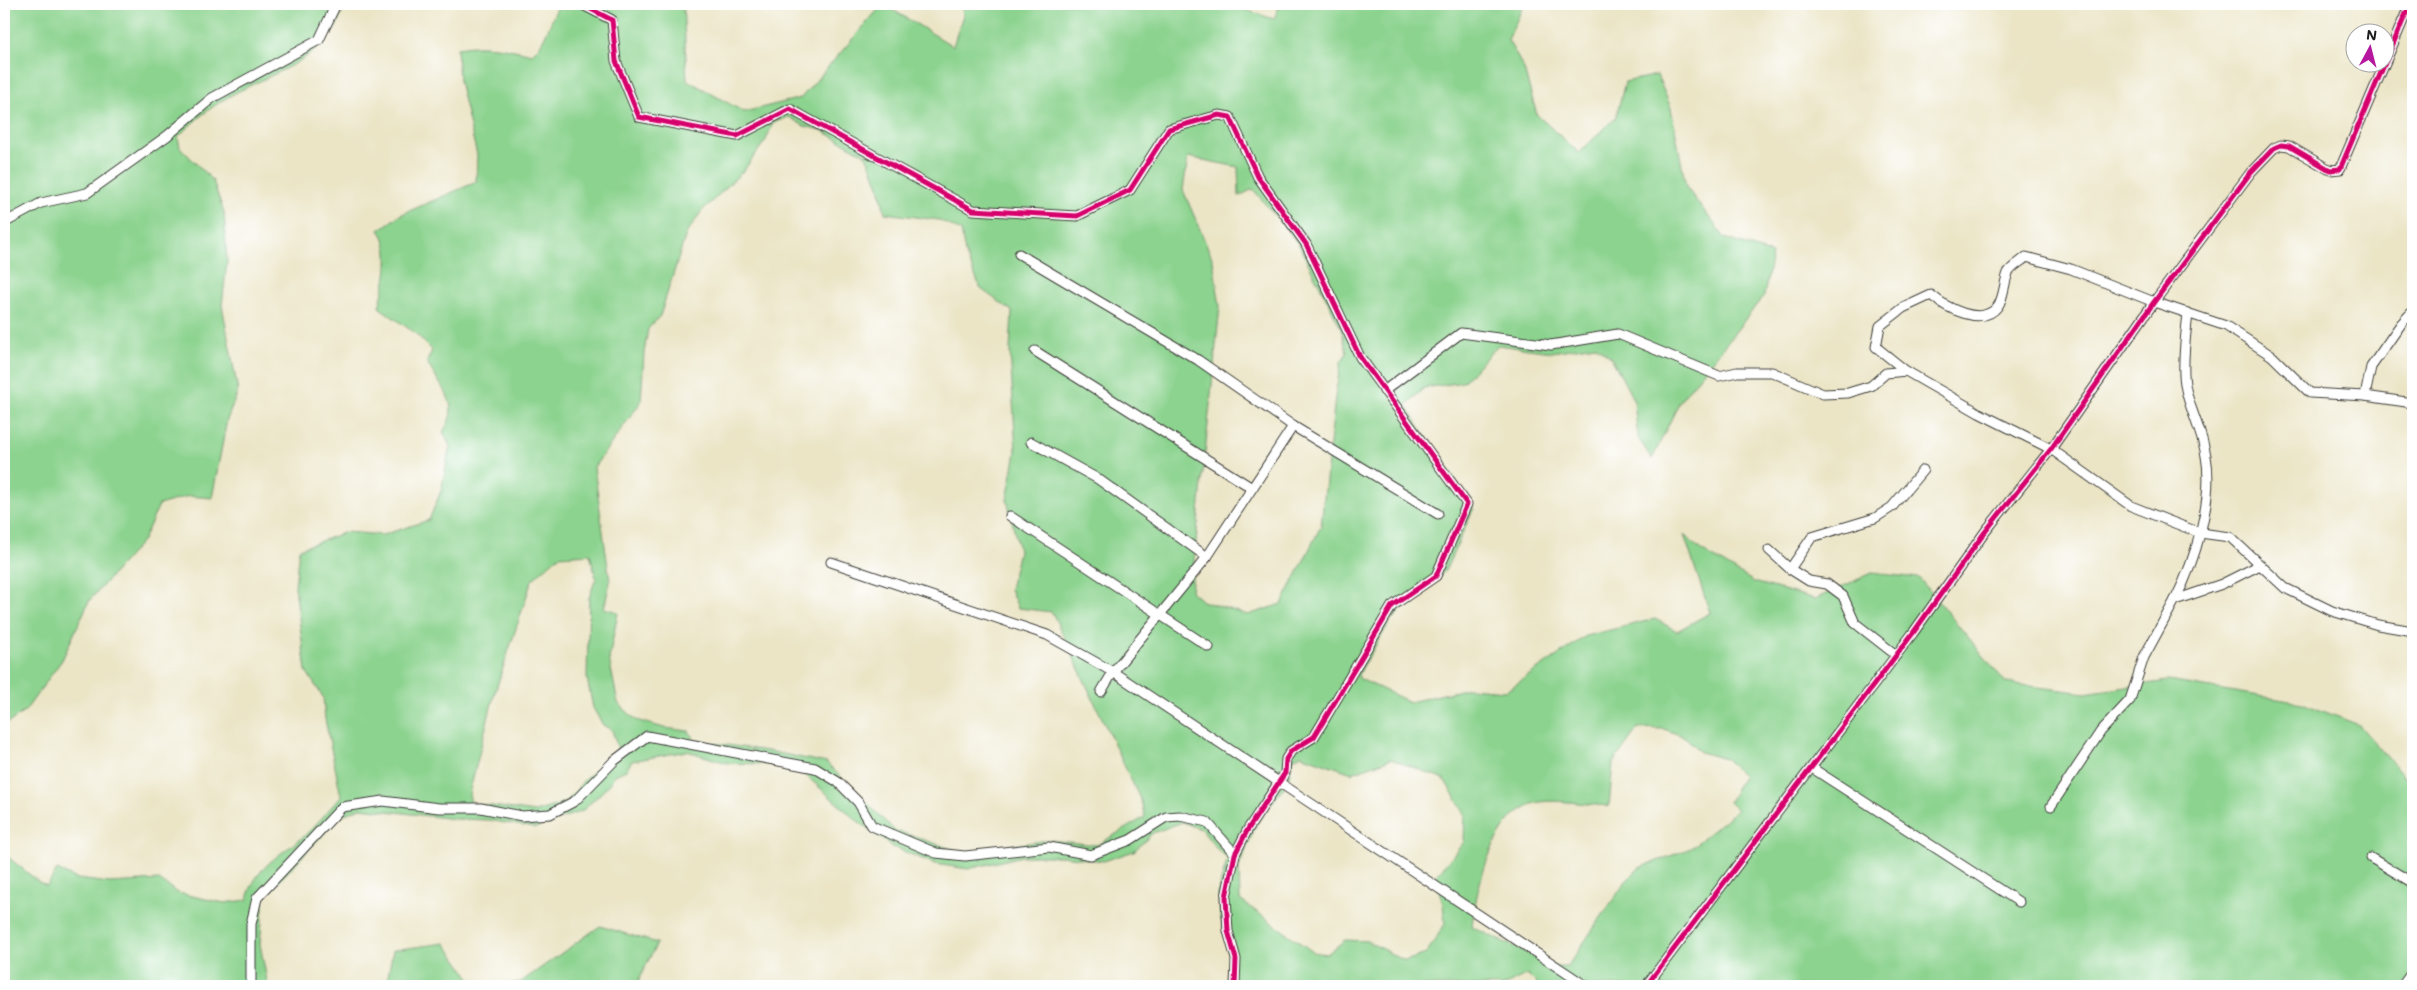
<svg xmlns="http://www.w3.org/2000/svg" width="2417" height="990" font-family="Mali,sans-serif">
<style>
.green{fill:#8bd38e;stroke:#547855;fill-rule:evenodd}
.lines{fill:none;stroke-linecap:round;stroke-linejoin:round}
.street-casing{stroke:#3b3a36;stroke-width:11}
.street{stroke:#fff;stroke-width:9}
.cycleway-casing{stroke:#fff;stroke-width:8}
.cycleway{stroke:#d6006c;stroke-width:5}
</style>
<rect width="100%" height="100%" fill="#fff"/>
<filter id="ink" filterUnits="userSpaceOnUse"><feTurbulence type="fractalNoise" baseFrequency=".02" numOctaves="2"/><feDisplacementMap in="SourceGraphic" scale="10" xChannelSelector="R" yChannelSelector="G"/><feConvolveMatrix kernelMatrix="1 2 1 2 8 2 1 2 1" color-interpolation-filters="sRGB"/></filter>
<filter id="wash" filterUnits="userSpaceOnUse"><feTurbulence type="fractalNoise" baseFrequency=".0096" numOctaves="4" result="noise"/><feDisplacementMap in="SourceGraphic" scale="20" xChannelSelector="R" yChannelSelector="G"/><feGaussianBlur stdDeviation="1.12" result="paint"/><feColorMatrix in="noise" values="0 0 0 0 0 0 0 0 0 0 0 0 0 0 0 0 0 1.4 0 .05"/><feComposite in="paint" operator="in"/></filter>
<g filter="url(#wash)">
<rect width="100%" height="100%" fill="#ebe5c6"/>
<g class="green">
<path d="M4,4H345C342,12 339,22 335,29C313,61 272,74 239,91C217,102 195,119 178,137L180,147L213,181L224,213L227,262L222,305L238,391L227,420L212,498L189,496L159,505L143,540L89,601L62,660L25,711L4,726Z"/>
<path d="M559,4H683L687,80L744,112L801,98L883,4L953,46L963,15L962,4H1227L1274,19L1280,4H1524L1508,40L1524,69L1537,115L1579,153L1616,117L1625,82L1657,75L1671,108L1686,187L1725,238L1772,254L1764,296L1680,401L1652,459L1638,438L1634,401L1611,357L1595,345L1552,352L1498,345L1463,382L1424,388L1406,405C1427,441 1452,473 1474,508L1445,571L1391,620L1358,675L1360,679L1410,702L1469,688L1506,691L1586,636L1655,619L1677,631L1710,613L1684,535L1701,550L1754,582L1815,599L1872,573L1919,578L2006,683L2085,693L2168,681L2302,703L2359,725L2403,775L2413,784V986H1539L1527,974L1504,986H1223L1231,965L1220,914L1218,891L1228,858L1217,849L1201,829L1182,822L1153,833L1134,851L1104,861L1062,856H1022L968,869L935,864L893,847L855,819L801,771L765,764L727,763L687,751L632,761L626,770L615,775L605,789L582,811L535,828L489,820L455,819L360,808L340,816L264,897L260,944L268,986H4V854L39,882L47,886L57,870L77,879L110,883L159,880L178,893L224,903L247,900C254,867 281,855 304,836C318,824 329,809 341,796L325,719L323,697L306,671L295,587L299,549L346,532L383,535L429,520L441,491L450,446L443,432C463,402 440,389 427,362L432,350L416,334L379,307C385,286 394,248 379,230L400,215L476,182L477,155L459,81L457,48C482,43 507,48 532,54C545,44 551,19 559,4ZM789,117L804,126L821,130L866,155L879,186L885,213L939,220L961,231L965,253L981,289L1012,311L1010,350L1016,452L1007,500L1019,551L1010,589L1018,608L1052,612L1141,801L1145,817L1097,845L1048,840L964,853L894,830L827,763L773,752L694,740L689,731L664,728L636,720L618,703L609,659L618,612L604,608L610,582L594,467L641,402L644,353L648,329L660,316L686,234L701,212L744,170L766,140L773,123ZM1188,157L1238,167L1239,196L1253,189L1299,245L1341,328L1347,353L1341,362L1336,389L1321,526L1282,604L1248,615L1202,601L1191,591L1220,306L1213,260L1183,190ZM590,554L596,578L589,598L587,678L593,708L603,725L612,730L618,749L584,780L567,802L535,812L471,803L469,794L494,695L532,580L559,556ZM1638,728L1664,729L1685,737L1700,752L1726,759L1743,776L1729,802L1737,810L1691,848L1639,868L1626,881L1567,967H1557L1472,927C1476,888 1494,810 1540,802C1557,799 1590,805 1609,806L1613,763ZM1301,755L1352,773L1391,759L1444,779L1465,814L1464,842L1435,877L1443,904L1445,924L1426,954L1405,961L1367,941L1345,940L1327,954L1313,952L1240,900L1239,867L1257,823L1288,782L1293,759Z"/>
<polygon points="600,926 657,943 636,986 492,986 521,982"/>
<polygon points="445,943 476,986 386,986 393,950"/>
</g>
</g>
<g filter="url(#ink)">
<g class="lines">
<defs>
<g id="street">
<polyline points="581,4 612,20 616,61 639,117 737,136 790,109 973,210 1077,216 1130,190 1169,129 1219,115 1230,117 1258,177 1306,244 1360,357 1467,504 1436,576 1392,606 1314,737 1291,751 1286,759 1285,773 1248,829 1235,854 1226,897 1228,931 1236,959 1235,986"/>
<polyline points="4,223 41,203 87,193 167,136 212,98 319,40 336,4"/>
<polyline points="1019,254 1198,360 1293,426 1438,514"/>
<polyline points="1035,351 1252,488"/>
<path d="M1906,371L1876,347L1880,326L1903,308L1931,295C1945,307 1982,328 1998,306C2004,297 2004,283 2008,273C2011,267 2021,262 2026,257L2071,269L2154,302L2226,326L2272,356L2310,393L2365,396L2413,403"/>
<polyline points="1384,391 1461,333 1551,345 1618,334 1719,376 1737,372 1772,372 1823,394 1848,393 1871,386 1886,373 1906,371 1979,413 2051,449 2131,506 2200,533 2230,537 2285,588 2332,611 2378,625 2413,631"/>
<polyline points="2365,396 2371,367 2401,324 2413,311"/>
<polyline points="1031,442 1098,479 1207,557"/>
<polyline points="1010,516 1209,647"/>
<polyline points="1769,550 1790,569 1809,581 1827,584 1843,596 1855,623 1896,655"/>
<polyline points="831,562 1047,635 1113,672 1586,986"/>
<polyline points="1790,569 1812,537 1875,518 1892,507 1923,470"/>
<path d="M2175,600C2195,561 2214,500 2206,456C2202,428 2185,403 2184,374C2183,354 2186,333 2188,313"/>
<polyline points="1101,692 1113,672 1207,557 1293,426"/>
<polyline points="1812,768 2019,902"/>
<polyline points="2051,806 2101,731 2130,700 2144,657 2175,600 2222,584 2260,565"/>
<polyline points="2371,858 2413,883"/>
<polyline points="251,986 251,924 257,898 342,807 383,801 439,808 481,808 522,816 550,814 575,801 614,761 647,736 815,768 838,782 858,802 872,826 936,853 965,856 1049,847 1091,855 1130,840 1166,817 1180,816 1207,822 1235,854"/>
<polyline points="1646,986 1913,633 1985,532 2051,449 2154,302 2251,172 2274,148 2281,145 2289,146 2330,170 2340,169 2410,4"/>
<polyline points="2402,986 2413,971"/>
</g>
</defs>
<use href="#street" class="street-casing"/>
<use href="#street" class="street"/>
<defs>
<g id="cycleway">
<polyline points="581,4 612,20 616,61 639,117 737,136 790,109 973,210 1077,216 1130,190 1169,129 1219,115 1230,117 1258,177 1306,244 1360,357 1467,504 1436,576 1392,606 1314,737 1291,751 1286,759 1285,773 1248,829 1235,854 1226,897 1228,931 1236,959 1235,986"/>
<polyline points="1646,986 1913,633 1985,532 2051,449 2154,302 2251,172 2274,148 2281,145 2289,146 2330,170 2340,169 2410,4"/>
</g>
</defs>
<use href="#cycleway" class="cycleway-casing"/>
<use href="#cycleway" class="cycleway"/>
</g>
</g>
<rect width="2417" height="990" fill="none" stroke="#fff" stroke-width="20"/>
<g transform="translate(2370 48) rotate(7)"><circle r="24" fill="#ffffff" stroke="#a4a4a4"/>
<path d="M0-4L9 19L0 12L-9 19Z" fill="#b5179e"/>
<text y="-8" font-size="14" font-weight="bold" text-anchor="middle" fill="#1c1c1c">N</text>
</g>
</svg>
